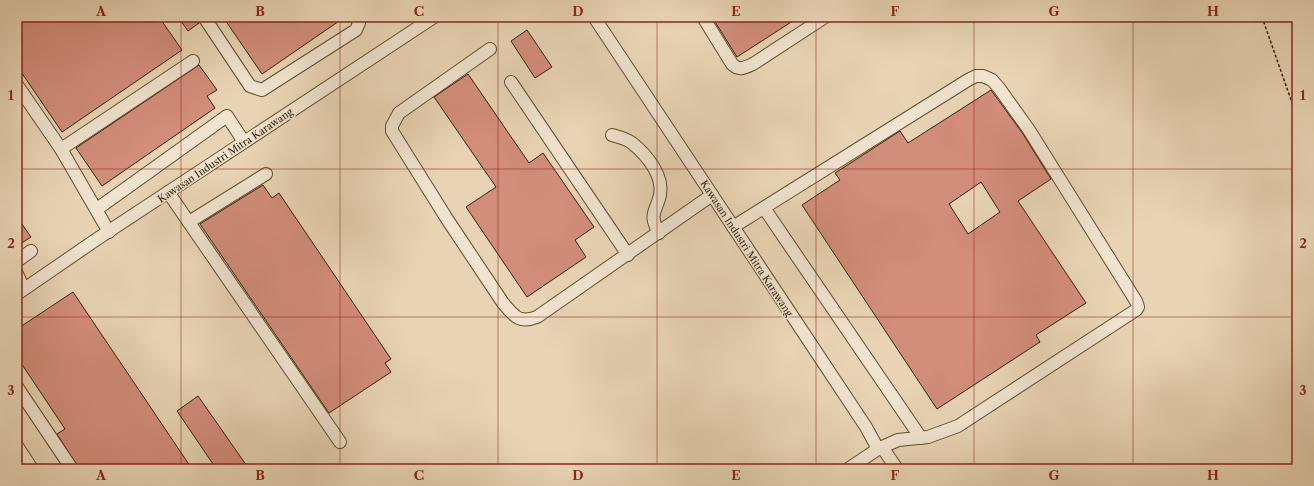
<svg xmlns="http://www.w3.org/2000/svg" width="1314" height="486" font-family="'Libre Caslon Text',serif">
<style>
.building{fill:#d38d7b;stroke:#352001;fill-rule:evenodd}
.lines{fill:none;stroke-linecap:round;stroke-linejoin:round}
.minor-casing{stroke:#624d2e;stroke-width:14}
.path{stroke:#352001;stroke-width:1.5;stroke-dasharray:3 2;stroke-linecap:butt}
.minor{stroke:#f0e3cf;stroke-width:12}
.grid{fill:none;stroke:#8f2418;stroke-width:1;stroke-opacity:0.55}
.labels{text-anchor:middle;stroke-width:3;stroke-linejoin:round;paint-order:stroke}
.street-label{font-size:10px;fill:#352001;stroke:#f0e3cf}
.neatline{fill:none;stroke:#8f2418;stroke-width:1.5}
.grid-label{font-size:13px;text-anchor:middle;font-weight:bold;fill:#8f2418}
</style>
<rect width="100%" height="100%" fill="#e8d4b5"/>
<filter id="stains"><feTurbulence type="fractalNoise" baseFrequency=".005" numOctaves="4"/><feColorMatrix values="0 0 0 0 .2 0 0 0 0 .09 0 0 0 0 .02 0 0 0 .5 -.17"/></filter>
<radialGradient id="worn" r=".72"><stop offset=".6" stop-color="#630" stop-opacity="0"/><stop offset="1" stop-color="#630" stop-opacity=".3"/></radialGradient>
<g class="building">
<polygon points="17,17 159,17 182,50 62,132 17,66"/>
<polygon points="178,17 197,17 199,23 188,31"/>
<polygon points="223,17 345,17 262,74"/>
<polygon points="712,17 799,17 737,57"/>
<polygon points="527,30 552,67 535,78 511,41"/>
<polygon points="199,65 217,90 207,96 215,108 102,186 76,148"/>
<polygon points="468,74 529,163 543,153 594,227 575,240 586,257 527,297 466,207 496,187 434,97"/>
<path d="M991,90L1023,134L1051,179L1018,201L1086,303L1036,335L1040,342L937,409L802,205L840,180L835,173L900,131L908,143ZM981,182L1000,212L968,234L949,204Z"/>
<polygon points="263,185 272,198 279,193 391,359 385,363 391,372 329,413 200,224"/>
<polygon points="17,217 31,237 17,246"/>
<polygon points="73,292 192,469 92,469 88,464 79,469 57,434 65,429 17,357 17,329"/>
<polygon points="198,396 249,469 205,469 213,464 177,411"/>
</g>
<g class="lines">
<defs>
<g id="minor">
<polyline points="204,17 250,86 262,90 356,30 359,23 356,17"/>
<polyline points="594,17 866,427 878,449"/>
<path d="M703,17L732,64C739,71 744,68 753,64L825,17"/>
<path d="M490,49L399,113L392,126V131L447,219L503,303C514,316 519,324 537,317L712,195"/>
<polyline points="511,82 628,255"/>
<polyline points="17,85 61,149 109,232"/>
<path d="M612,135C619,137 627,139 632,143C647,155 664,176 660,195C656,213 648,213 659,233"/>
<polyline points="61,149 193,61"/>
<polyline points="168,192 340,442"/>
<polyline points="764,208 921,438"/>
<polyline points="97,209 227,116 244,142"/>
<polyline points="189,222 266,174"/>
<polyline points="733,227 968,80 976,76 983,76 992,80 999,88 1029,130 1136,301 1138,307 1136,310 958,426 928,437 898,440 878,449 848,469"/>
<polyline points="17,261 31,251"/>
<polyline points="17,274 24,289"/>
<polyline points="17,294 97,239 434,17"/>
<polyline points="17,387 72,469"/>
<polyline points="17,446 32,469"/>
<polyline points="882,447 897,469"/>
</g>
</defs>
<use href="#minor" class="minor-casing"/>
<polyline class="path" points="1262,17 1297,117"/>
<use href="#minor" class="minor"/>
</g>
<path class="grid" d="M181,17V469M340,17V469M498,17V469M657,17V469M816,17V469M974,17V469M1133,17V469M17,169H1297M17,317H1297"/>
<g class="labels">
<g class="street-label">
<text transform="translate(225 155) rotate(-34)" y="4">Kawasan Industri Mitra Karawang</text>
<text transform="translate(747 248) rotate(57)" y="4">Kawasan Industri Mitra Karawang</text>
</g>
</g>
<rect width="1314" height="486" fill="none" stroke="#e8d4b5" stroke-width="44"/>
<rect x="22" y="22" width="1270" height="442" class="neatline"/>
<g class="grid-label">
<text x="101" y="16">A</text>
<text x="260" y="16">B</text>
<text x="419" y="16">C</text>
<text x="578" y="16">D</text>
<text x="736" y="16">E</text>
<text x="895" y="16">F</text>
<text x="1054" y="16">G</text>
<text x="1213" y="16">H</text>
<text x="11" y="100">1</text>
<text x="1303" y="100">1</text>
<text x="11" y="248">2</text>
<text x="1303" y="248">2</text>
<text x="11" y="395">3</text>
<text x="1303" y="395">3</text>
<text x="101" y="480">A</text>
<text x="260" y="480">B</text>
<text x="419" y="480">C</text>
<text x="578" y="480">D</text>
<text x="736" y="480">E</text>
<text x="895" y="480">F</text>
<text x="1054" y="480">G</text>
<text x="1213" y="480">H</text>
</g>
<rect width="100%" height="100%" filter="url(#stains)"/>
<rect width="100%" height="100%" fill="url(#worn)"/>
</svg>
